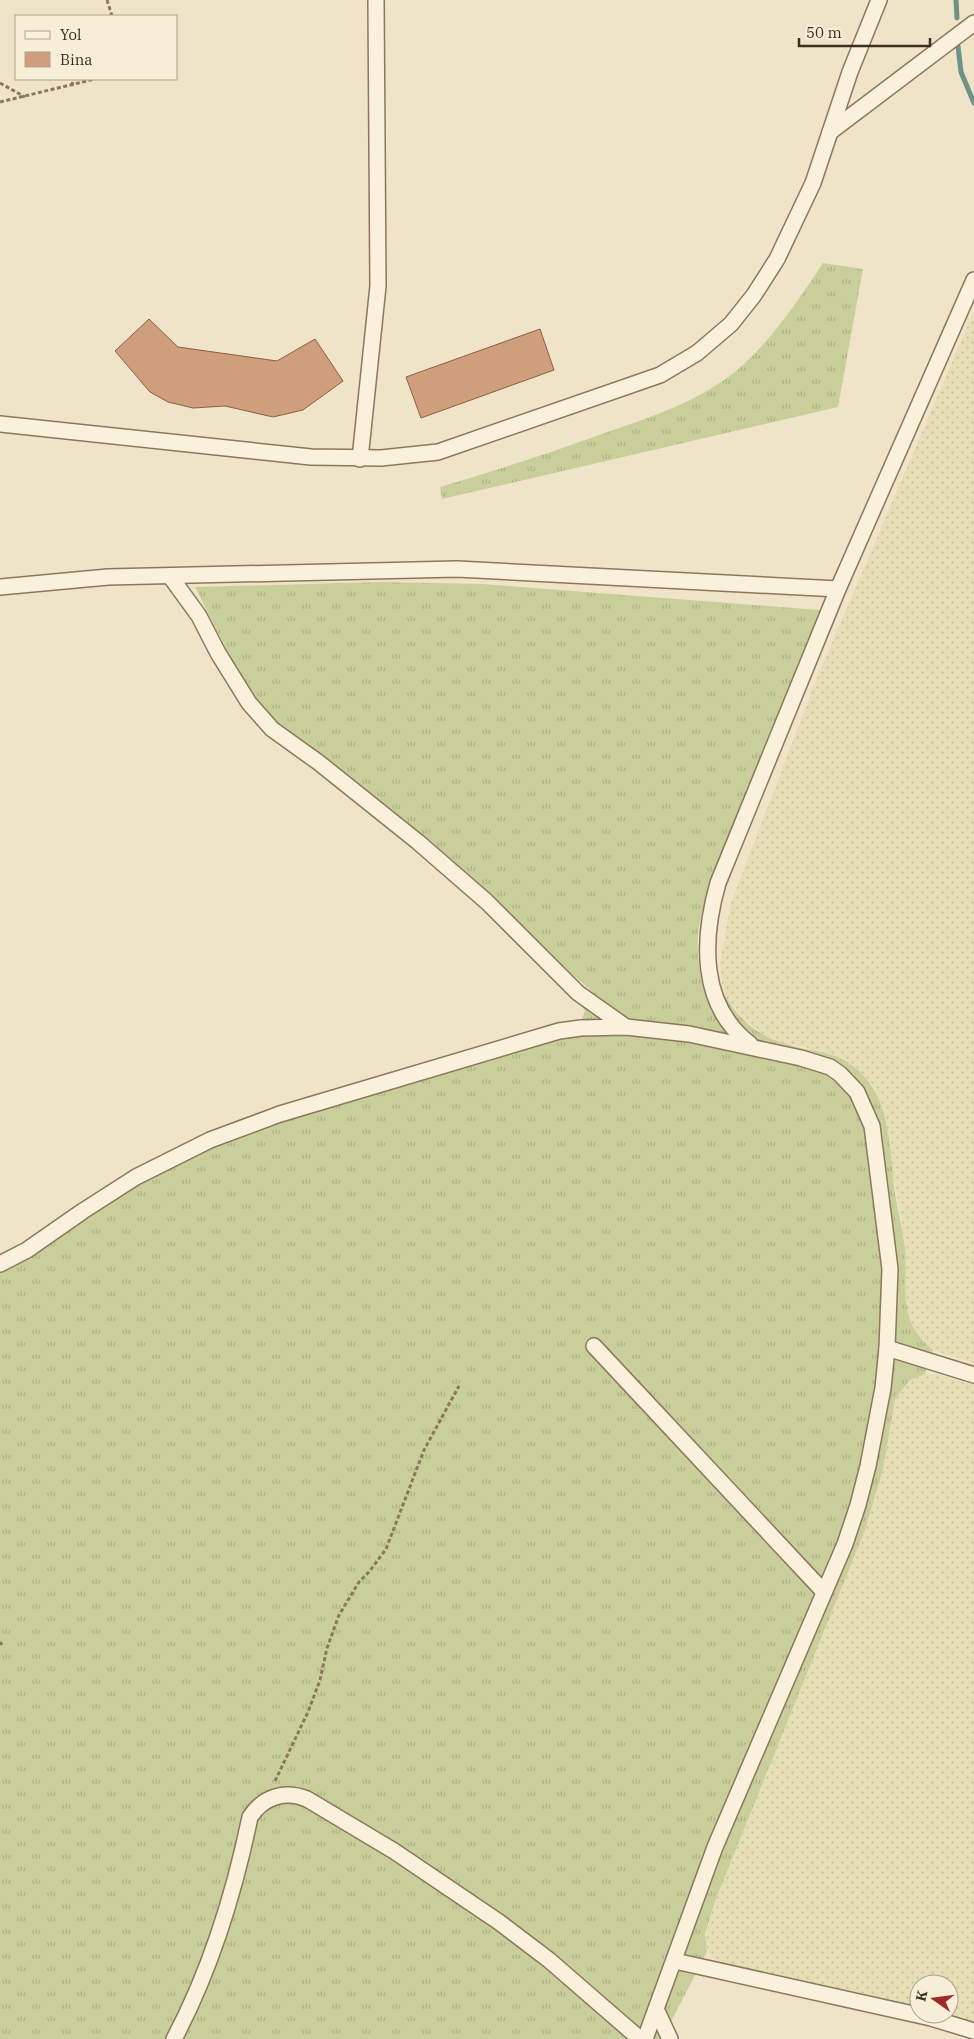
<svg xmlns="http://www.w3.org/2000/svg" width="974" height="2039" font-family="'IBM Plex Serif',serif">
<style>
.farmland{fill:url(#farmland-dots)}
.grass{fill:url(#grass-tufts)}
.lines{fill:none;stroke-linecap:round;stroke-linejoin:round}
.stream{stroke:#6f938a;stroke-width:5}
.building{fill:#cf9f7d;stroke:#8d5f41}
.minor-casing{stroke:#8d765c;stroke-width:18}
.path{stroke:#8d765c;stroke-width:3;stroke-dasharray:4 2.5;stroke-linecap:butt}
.minor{stroke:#faf1dc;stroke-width:15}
</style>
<defs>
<pattern id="farmland-dots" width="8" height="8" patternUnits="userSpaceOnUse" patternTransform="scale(1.25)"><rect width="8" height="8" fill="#e6deb5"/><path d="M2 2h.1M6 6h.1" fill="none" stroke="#c6bf9b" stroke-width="1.8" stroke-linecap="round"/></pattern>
<pattern id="grass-tufts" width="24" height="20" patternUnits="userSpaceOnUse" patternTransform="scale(1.25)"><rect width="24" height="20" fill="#c9cf9b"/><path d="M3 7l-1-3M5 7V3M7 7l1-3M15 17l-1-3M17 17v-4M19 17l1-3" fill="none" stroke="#aeb285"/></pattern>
</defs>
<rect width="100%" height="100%" fill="#f0e4c8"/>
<g class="farmland">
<polygon points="974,311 974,1363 933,1350 920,1338 909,1320 904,1298 905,1251 902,1224 880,1104 809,1048 778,1042 764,1035 742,1018 726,997 722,984 720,962 731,903 817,678"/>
<polygon points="925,1374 939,1375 974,1385 974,2022 941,2014 949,2014 949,1984 919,1984 919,2008 722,1963 711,1957 704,1940 715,1901 865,1530 883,1469 895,1399 910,1380"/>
</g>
<g class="grass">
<path d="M823,263L863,269L838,407L442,499L440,487C495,471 549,453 602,434C651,417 705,400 744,364C776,334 799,299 823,263Z"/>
<path d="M381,582L483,584L820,610L707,895C694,932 695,964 708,1002L726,997C738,1018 756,1034 780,1042C820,1056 847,1047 874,1090C890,1116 891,1162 895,1193C898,1212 903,1230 905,1249C908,1290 896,1320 933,1350L925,1374L910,1380L895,1399L883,1469L865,1530L715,1901L705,1934L707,1952L662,2039H0V1262L157,1161L581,1021L585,1011L581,1004L594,993L331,765L281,729L254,698L242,680L195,587Z"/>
</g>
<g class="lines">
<g class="stream">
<polyline points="956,0 957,18"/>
<polyline points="958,46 961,72 974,103"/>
</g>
</g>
<g class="building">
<polygon points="149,319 178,347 277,361 315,339 343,381 303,410 273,417 225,406 193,408 168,402 150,392 115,351"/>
<polygon points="540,329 554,370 421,418 406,377"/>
</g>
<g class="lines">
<defs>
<g id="minor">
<polyline points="830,132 974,23"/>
<polyline points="0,424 311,457 381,458 438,452 660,375 697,353 731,324 754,295 777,259 813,183 850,72 879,0"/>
<polyline points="360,459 378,286 376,0"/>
<polyline points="170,576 199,616 218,653 249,703 272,729 318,762 418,842 487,902 578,993 626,1027"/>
<polyline points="0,587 108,577 457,569 838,589"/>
<path d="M750,1044C699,1005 702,939 718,883L838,589L974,280"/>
<polyline points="0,1264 27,1250 83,1211 136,1177 210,1140 280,1114 559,1031 581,1028 626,1027 689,1034 801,1058 830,1067 840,1074 857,1092 872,1126 890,1269 887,1348 883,1388 868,1466 858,1505 845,1544 715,1847 645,2039"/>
<polyline points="594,1346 824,1592"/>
<polyline points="887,1348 974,1375"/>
<polyline points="675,1961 931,2018 974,2031"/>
<polyline points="657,2011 670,2039"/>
<path d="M174,2039C211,1969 234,1894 250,1817C263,1797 284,1790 307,1799L394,1851L499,1922L549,1960L640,2039"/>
</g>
</defs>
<use href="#minor" class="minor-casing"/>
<g class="path">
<polyline points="107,0 112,16"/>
<polyline points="0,83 25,97"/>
<polyline points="72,86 73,79"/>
<polyline points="0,102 95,79"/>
<polyline points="0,1642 2,1645"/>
<polyline points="275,1781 308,1712 320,1680 327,1648 339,1615 359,1582 369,1572 386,1549 424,1450 459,1386"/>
</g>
<use href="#minor" class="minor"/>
</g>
<rect x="15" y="15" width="162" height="65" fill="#f7eed8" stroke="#ada18e"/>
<rect x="25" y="31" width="25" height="8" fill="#faf1dc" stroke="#ada18e"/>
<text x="60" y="40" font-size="15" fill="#3d2e20">Yol</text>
<rect x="25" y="52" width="25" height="15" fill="#cf9f7d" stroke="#ada18e"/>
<text x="60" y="65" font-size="15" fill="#3d2e20">Bina</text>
<g transform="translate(934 1999) rotate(284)"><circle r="24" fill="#f7eed8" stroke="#ada18e"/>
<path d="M0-4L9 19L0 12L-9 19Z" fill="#9e2a2b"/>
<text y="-8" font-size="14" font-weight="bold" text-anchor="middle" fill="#3d2e20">K</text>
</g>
<path d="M799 38v8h131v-8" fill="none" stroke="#3d2e20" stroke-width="2.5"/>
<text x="806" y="38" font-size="15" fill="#3d2e20" stroke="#f7eed8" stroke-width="4" paint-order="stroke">50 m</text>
</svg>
